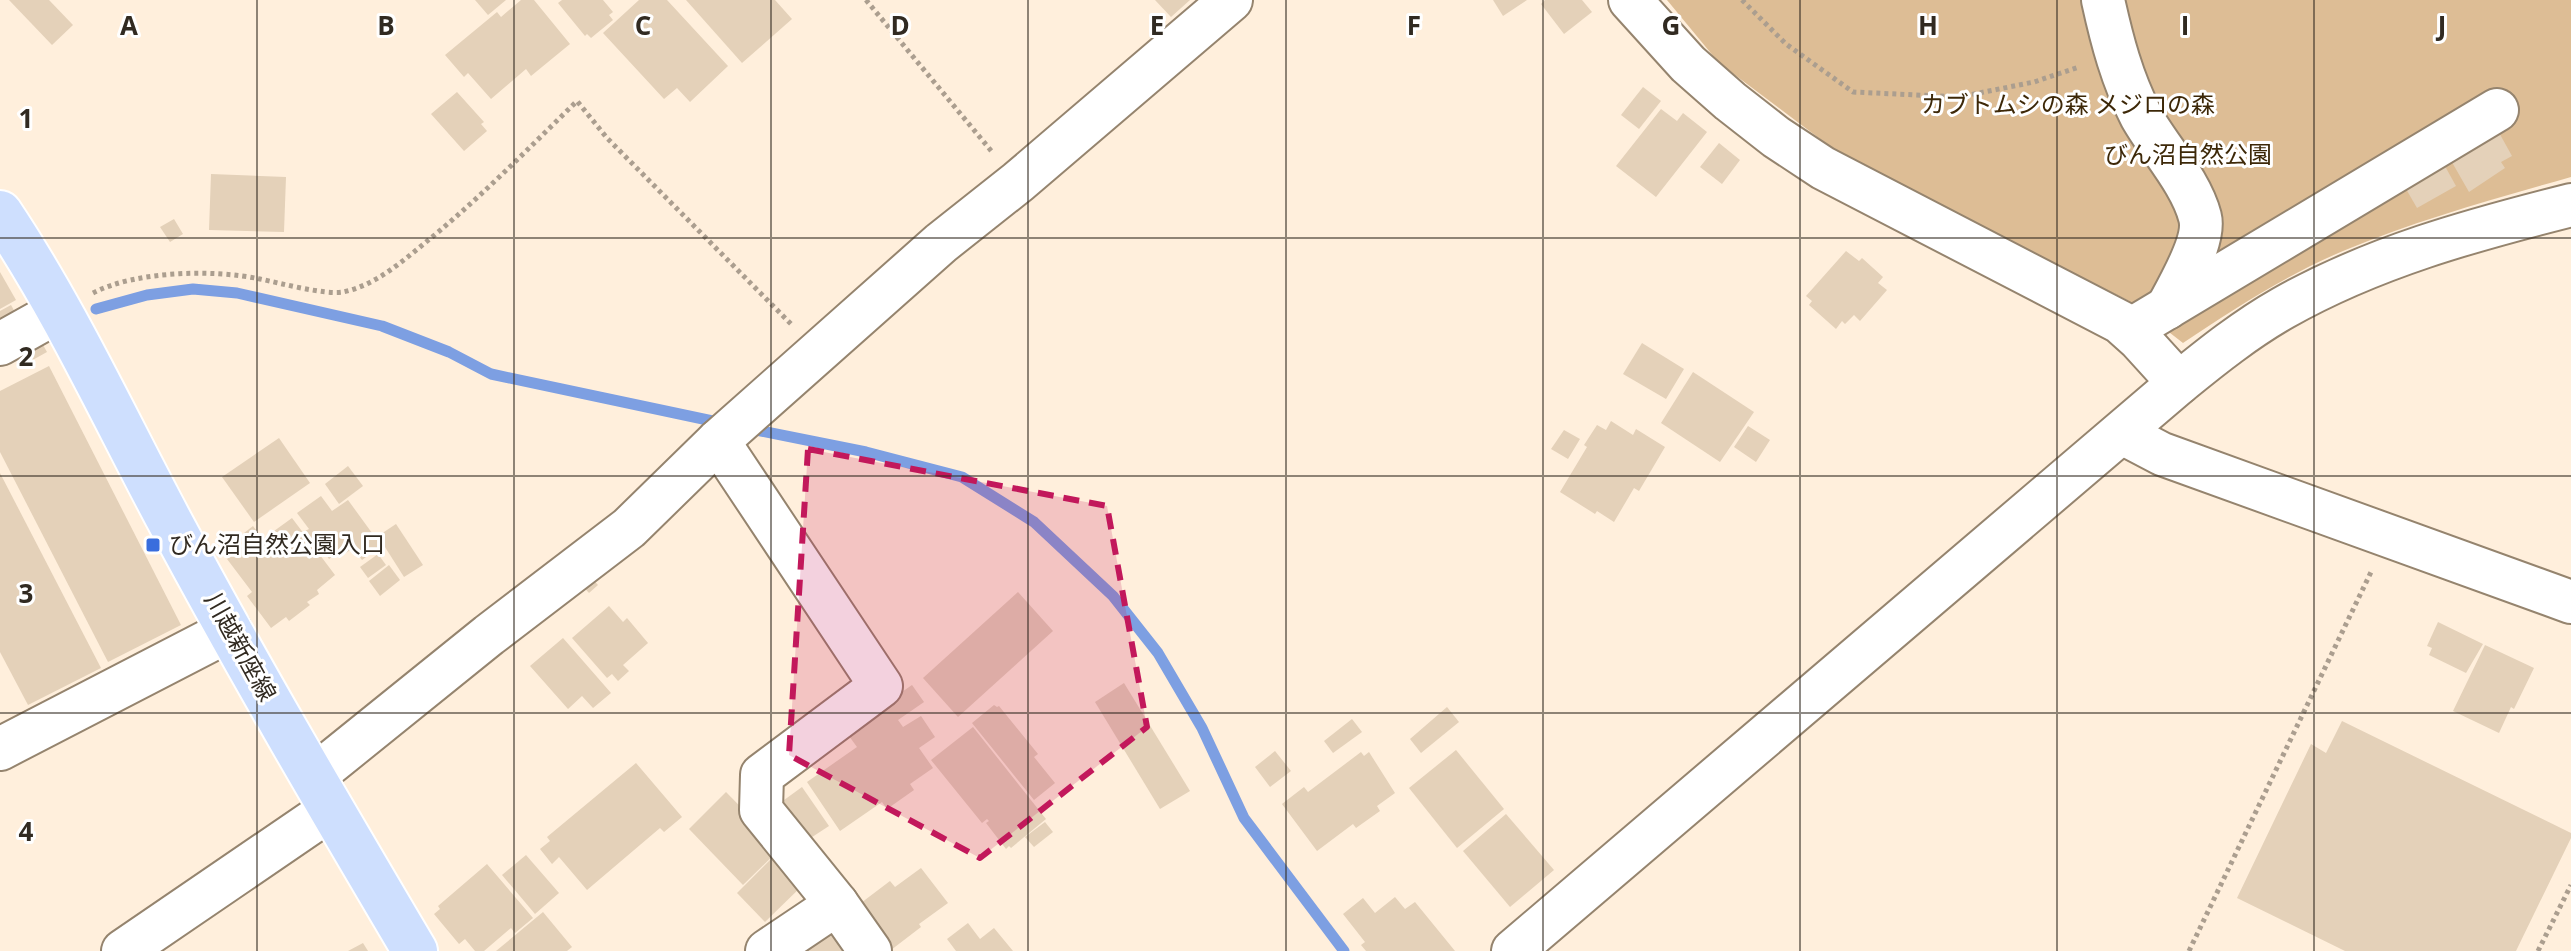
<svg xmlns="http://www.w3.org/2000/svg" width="2571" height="951" font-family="'Open Sans','Noto Sans JP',sans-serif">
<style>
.green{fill:#ddbd95}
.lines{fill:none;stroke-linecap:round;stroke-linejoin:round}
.stream{stroke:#7d9fe2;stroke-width:11}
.building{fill:#e4d1b9}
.minor-casing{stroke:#95846e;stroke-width:46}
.major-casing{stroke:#fff;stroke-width:48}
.path{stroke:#ab9e8f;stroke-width:5;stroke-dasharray:4 4;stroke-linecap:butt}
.minor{stroke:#fff;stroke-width:42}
.major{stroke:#cedffe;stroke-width:44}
.marked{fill:#c2185b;fill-opacity:0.2;stroke:#c2185b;stroke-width:6;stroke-dasharray:16 10;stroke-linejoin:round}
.grid{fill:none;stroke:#312a21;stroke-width:2;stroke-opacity:0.55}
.poi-dot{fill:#396ddd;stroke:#fff;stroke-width:3}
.labels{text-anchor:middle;stroke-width:6;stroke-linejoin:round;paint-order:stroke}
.park-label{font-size:24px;fill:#3d2808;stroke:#fff}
.poi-label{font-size:24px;fill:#312a21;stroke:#fff;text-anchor:start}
.street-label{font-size:24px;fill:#312a21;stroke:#fff}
.grid-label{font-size:26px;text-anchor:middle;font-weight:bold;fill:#312a21;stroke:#fff;stroke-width:6;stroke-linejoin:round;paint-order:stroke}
</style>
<rect width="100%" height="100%" fill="#ffefdc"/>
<path class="green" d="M1667,0H2571V177C2494,199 2417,220 2343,251C2286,275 2234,309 2183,343L2129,301L1848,160L1719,63Z"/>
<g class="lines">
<g class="stream">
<polyline points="96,309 147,295 193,289 237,293 382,326 449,352 491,374 722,423"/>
<polyline points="746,428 866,452 962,477 1034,522 1113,596 1158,653 1202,728 1244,818 1344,951"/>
</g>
</g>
<g class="building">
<polygon points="9,0 49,0 73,25 52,45"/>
<polygon points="475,0 506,0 488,15"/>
<polygon points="521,0 534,0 570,44 531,76 526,69 491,99 468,73 464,77 445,55 497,12 501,17"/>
<polygon points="562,0 603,0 613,12 609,15 613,20 591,38 587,34 585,36 558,3"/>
<polygon points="639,0 667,0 728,66 690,102 677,88 664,99 603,33"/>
<polygon points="686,0 775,0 792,19 742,63"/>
<polygon points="1155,0 1190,0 1171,17"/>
<polygon points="1493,0 1527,0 1503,16"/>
<polygon points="1545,0 1582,0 1592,12 1564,34 1541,4"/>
<polygon points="1643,87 1661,101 1639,129 1621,115"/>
<polygon points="457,92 484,122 481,124 487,131 464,151 431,114"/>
<polygon points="1661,109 1677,121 1683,113 1707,132 1656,197 1616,166"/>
<polygon points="2497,129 2512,156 2501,162 2505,168 2469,192 2449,157"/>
<polygon points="1719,143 1740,160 1722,184 1700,167"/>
<polygon points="2441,159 2456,186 2417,208 2402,182"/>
<polygon points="211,174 286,177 284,232 209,230"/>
<polygon points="174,219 183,234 170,242 160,227"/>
<polygon points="1846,251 1859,261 1862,258 1883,277 1878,283 1887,290 1860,321 1854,315 1845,324 1842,321 1836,329 1809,305 1812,301 1806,296"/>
<polygon points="0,272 16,300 0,309"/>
<polygon points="11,305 21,323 0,335 0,311"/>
<polygon points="38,336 47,352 29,362 20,346"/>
<polygon points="1642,343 1684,369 1666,399 1623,374"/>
<polygon points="49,366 181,625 108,662 0,452 0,391"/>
<polygon points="1693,372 1754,412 1720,462 1661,423"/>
<polygon points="1611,421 1633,435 1636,429 1665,447 1639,491 1634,488 1614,522 1597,511 1595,514 1560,492 1587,447 1584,445 1597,425 1606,430"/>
<polygon points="1748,426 1770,440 1756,462 1734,447"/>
<polygon points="1564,430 1580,439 1568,459 1551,449"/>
<polygon points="279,438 310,483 254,522 222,477"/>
<polygon points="348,466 363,486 339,504 325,484"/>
<polygon points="0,473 101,668 28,705 0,652"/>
<polygon points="321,496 332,511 348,500 372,533 364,541 373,534 382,545 362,560 353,548 339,558 336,554 329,559 325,553 323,555 305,531 309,529 297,513"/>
<polygon points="292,518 335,575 317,590 319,594 307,602 310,605 289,621 286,617 271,628 247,596 252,592 227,559 245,545 239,537 253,526 263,539"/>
<polygon points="396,524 423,565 404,577 378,536"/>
<polygon points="378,554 386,565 368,578 360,567"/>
<polygon points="389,565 400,580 380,596 369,581"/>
<polygon points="589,575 598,585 589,593 580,583"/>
<polygon points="1018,592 1053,631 958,717 923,678"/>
<polygon points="609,606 623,622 627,618 648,643 623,665 629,671 618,681 612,674 607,678 572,638"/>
<polygon points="2438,622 2483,644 2466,673 2429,655 2432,648 2427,646"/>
<polygon points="563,638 611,693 593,708 582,696 568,709 530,666"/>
<polygon points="2485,645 2534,668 2514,709 2511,707 2499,733 2453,711"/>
<polygon points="1124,683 1190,791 1160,809 1095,702"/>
<polygon points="912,685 924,702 898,720 903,727 921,716 935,737 919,748 933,768 910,784 914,790 887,809 882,802 840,831 807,782 857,747 849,736 866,724 863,719"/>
<polygon points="994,705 997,707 999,706 1038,754 1034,757 1055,783 1034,800 972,723"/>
<polygon points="1447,707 1459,722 1421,753 1410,739"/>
<polygon points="1352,719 1362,732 1333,753 1324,741"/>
<polygon points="2342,721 2571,833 2571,838 2516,951 2345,951 2237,898 2311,744 2326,753"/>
<polygon points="973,727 1046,819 1011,848 1009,846 1006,849 986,823 989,821 987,819 982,823 931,760"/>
<polygon points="1456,750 1504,809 1457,848 1409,788"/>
<polygon points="1275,751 1291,771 1270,787 1255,767"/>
<polygon points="1361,752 1364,756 1369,752 1395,793 1377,806 1380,811 1356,828 1353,824 1317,851 1282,804 1304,787 1308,792"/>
<polygon points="636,763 682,817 664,832 660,828 587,890 559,857 552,864 540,849 550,841 547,837"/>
<polygon points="802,787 829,826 806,841 780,803"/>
<polygon points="726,792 781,848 743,885 689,829"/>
<polygon points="1506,814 1554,870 1510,907 1463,851"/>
<polygon points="1045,822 1053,832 1034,847 1025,837"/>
<polygon points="526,855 559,893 535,914 502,875"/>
<polygon points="774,856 806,882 765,922 737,893"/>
<polygon points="487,864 533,918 515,933 511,928 484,951 475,951 465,939 459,944 434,914 440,909 438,906"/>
<polygon points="921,868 948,903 919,924 921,927 891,950 857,906 890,881 895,887"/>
<polygon points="1395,897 1405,909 1415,902 1455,951 1366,951 1361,945 1365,942 1343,914 1363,898 1375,913"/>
<polygon points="543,912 572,947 567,951 496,951"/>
<polygon points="968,923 980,939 994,928 1013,951 956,951 947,939"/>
<polygon points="827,925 855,951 805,951 800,944"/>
<polygon points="363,943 368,951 348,951"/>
</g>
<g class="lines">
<defs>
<g id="minor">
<polyline points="1630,0 1688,64 1730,101 1776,137 1823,168 2120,322 2139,339 2179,383"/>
<path d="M2103,0C2112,41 2122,79 2141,116C2159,148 2191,182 2200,217C2206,240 2178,288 2167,308"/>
<polyline points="2130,330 2497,110"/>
<polyline points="0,344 59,311"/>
<polyline points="2122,433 2162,454 2571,602"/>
<polyline points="718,441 881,686 762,775 761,810 837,904"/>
<polyline points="0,749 230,630"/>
<polyline points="313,777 489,635 629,528 718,441 941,243 1018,182 1231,0"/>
<polyline points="123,951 331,809"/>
<polyline points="767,951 837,904 870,951"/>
<path d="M1513,951L2179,383C2212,356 2246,329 2283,308C2373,257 2472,230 2571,205"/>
</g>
<path id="major" d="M0,213C65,310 114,417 169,520C247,666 331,809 415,951"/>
</defs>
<use href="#minor" class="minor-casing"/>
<use href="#major" class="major-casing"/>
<g class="path">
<polyline points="866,0 993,153"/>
<polyline points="1742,0 1786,44 1853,92 1959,97 2034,82 2079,67"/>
<path d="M93,293C135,271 213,269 260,279C280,283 324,295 343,292C377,285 405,259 431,238C483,195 529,148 577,101L607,138L792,325"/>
<polyline points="2189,951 2372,570"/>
<polyline points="2538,951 2571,885"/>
</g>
<use href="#minor" class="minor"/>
<use href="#major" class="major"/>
</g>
<path class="marked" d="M808,449L1107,506L1147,727L980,858L789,755Z"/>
<path class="grid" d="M257,0V951M514,0V951M771,0V951M1028,0V951M1286,0V951M1543,0V951M1800,0V951M2057,0V951M2314,0V951M0,238H2571M0,476H2571M0,713H2571"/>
<rect class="poi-dot" x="145" y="537" width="16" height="16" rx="4"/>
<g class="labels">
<g class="park-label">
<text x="2068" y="113">カブトムシの森 メジロの森</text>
<text x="2188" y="163">びん沼自然公園</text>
</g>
<g class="poi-label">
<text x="169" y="553">びん沼自然公園入口</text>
</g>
<g class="street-label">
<text transform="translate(240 647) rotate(61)" y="8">川越新座線</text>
</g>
</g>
<g class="grid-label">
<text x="129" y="35">A</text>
<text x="386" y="35">B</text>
<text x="643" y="35">C</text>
<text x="900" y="35">D</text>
<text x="1157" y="35">E</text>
<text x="1414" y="35">F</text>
<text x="1671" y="35">G</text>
<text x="1928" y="35">H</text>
<text x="2185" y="35">I</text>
<text x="2442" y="35">J</text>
<text x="26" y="128">1</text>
<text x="26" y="366">2</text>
<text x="26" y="603">3</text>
<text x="26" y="841">4</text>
</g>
</svg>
